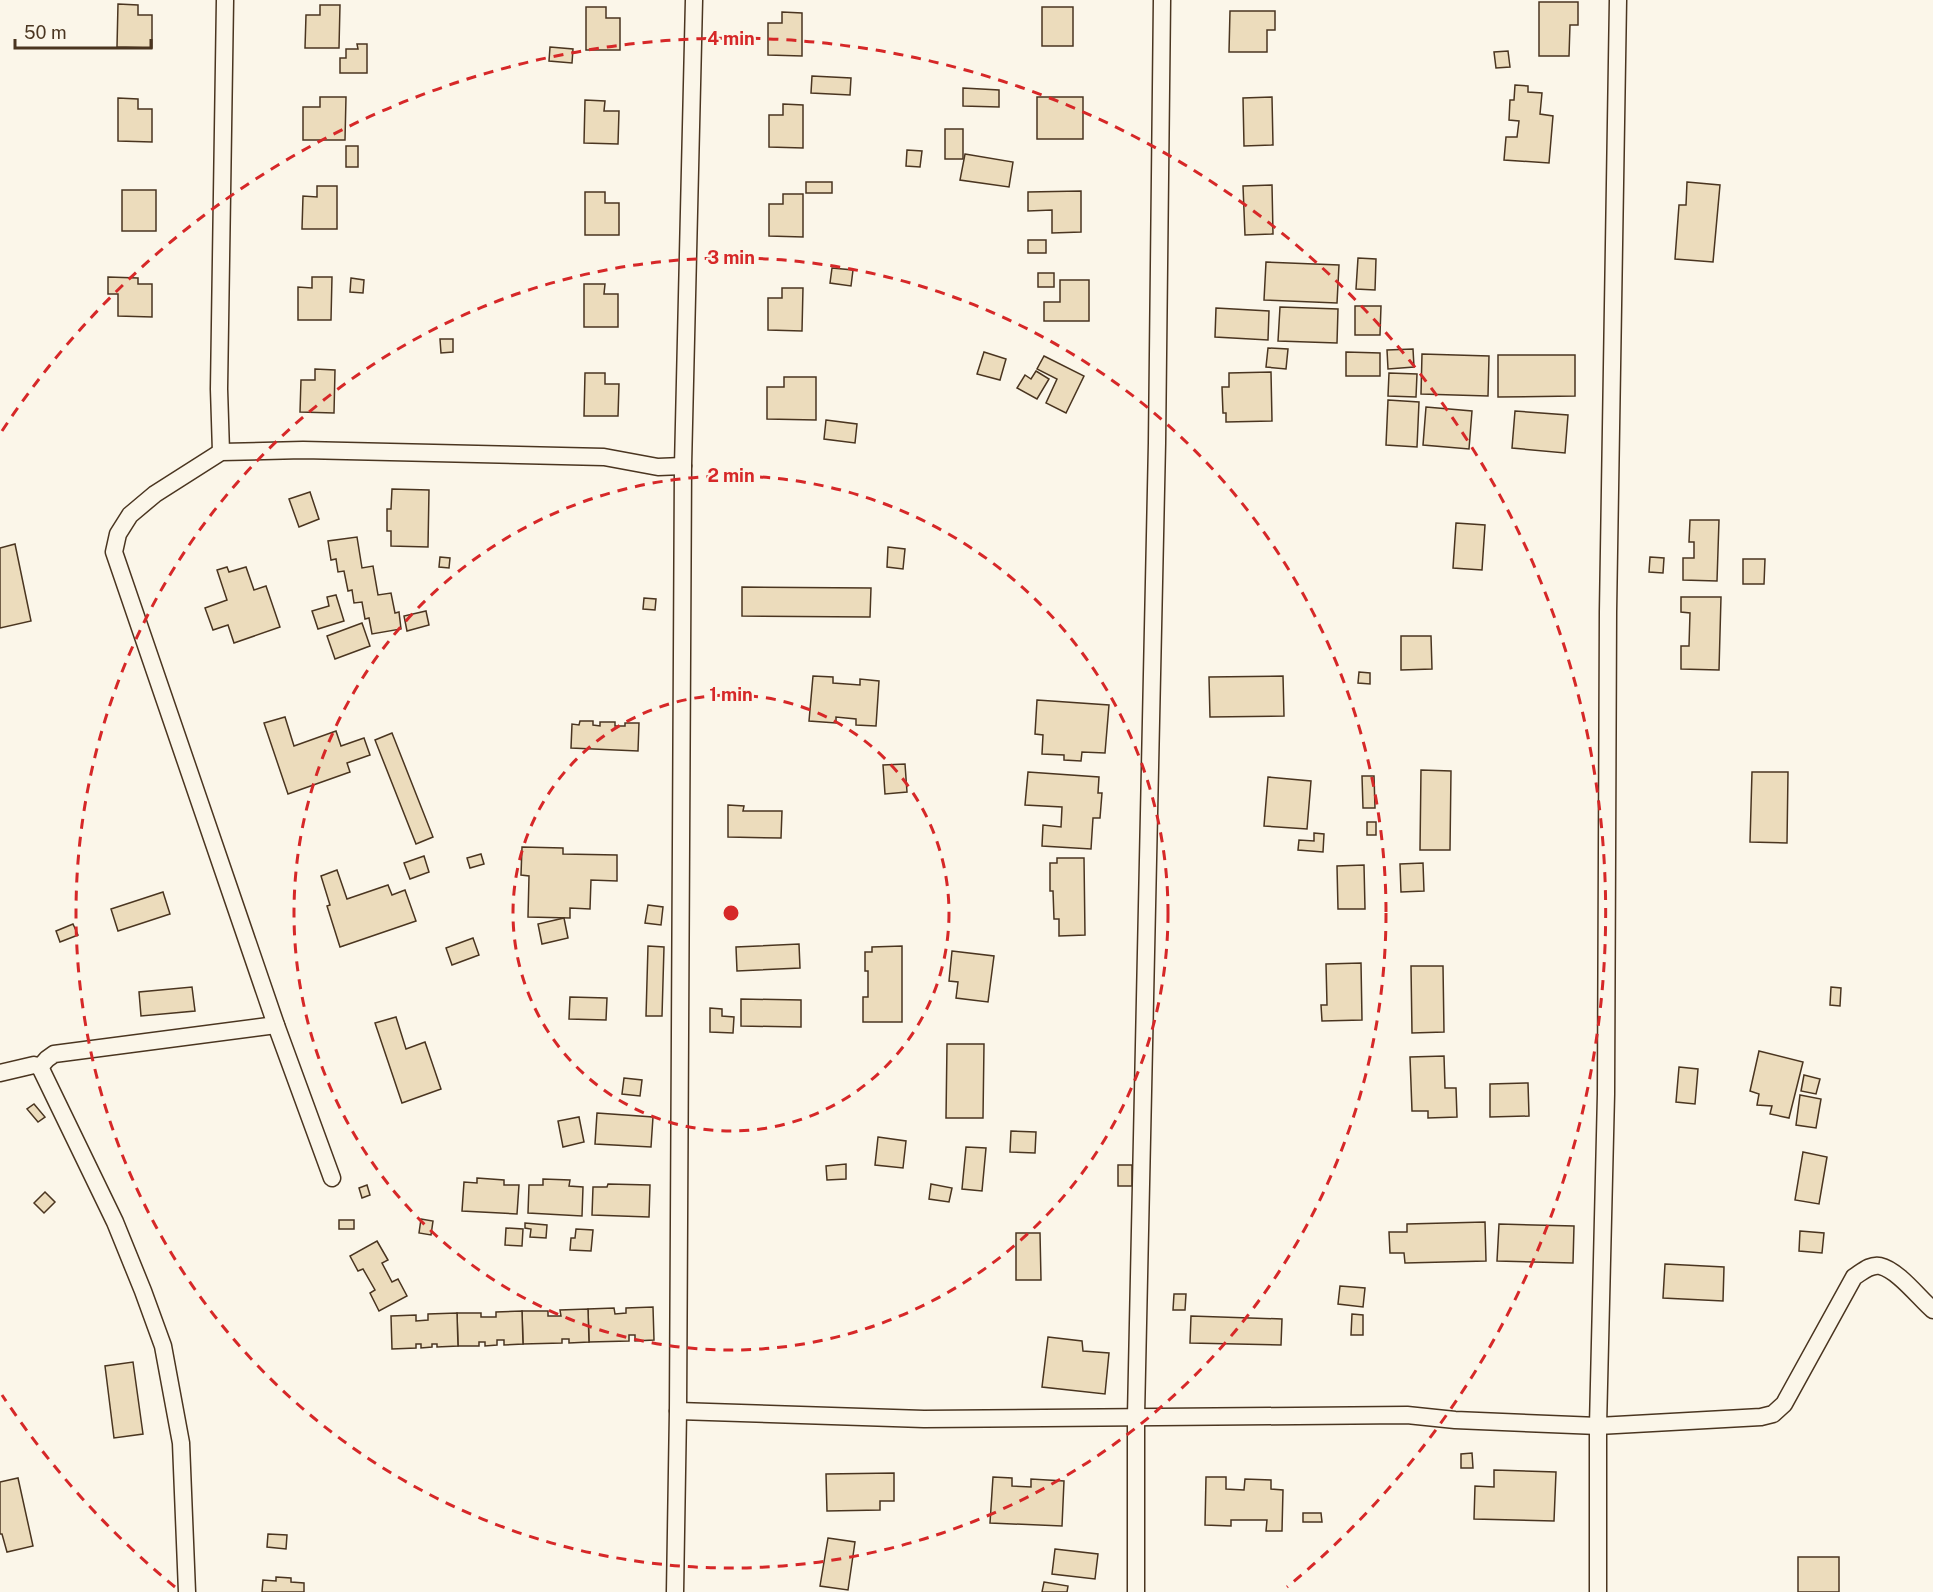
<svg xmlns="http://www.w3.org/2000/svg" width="1933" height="1592" font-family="'Public Sans',sans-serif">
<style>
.building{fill:#ecdcbc;stroke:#4a3520;stroke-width:1.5}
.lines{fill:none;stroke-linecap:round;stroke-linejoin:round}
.street-casing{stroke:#4a3520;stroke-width:19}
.street{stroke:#fbf6e9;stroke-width:16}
.ring{fill:none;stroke:#d62828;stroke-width:3;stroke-dasharray:10 8}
.centre{fill:#d62828;stroke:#fbf6e9;stroke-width:3}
.ring-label{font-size:18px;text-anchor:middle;font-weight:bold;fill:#d62828;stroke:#fbf6e9;stroke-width:4.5;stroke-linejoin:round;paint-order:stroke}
</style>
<rect width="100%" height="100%" fill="#fbf6e9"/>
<g class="building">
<polygon points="1539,2 1578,2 1578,25 1570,25 1569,56 1539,56"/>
<polygon points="118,4 138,5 138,15 152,15 152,48 117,47"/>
<polygon points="320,5 340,5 339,48 305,48 306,15 320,15"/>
<polygon points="586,7 606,7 606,18 620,18 620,50 586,50"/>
<rect x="1042" y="7" width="31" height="39"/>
<polygon points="1230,11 1275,11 1275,30 1267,30 1267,52 1229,52"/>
<polygon points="782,12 802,13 802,56 768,55 768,23 782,23"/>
<polygon points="357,44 367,44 367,73 340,73 340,58 346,58 346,49 358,49"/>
<polygon points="550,47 573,49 572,63 549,61"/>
<polygon points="1508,51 1510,67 1496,68 1494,52"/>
<polygon points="812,76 851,78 850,95 811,93"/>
<polygon points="1515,85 1528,86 1528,92 1542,93 1540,114 1553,116 1549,163 1504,160 1506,137 1517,137 1519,121 1509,120 1510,100 1514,100"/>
<polygon points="963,88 999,90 999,107 963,106"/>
<polygon points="320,97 346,97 345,140 303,140 303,107 320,107"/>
<rect x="1037" y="97" width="46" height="42"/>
<polygon points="1272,97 1273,145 1244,146 1243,98"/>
<polygon points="118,98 138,99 138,109 152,109 152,142 118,141"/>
<polygon points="585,100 605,101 604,111 619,111 618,144 584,143"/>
<polygon points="783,104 803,105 803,148 769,147 769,115 783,115"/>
<rect x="945" y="129" width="18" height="30"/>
<rect x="346" y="146" width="12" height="21"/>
<polygon points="907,150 922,151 920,167 906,166"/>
<polygon points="965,154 1013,162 1009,187 960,180"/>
<rect x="806" y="182" width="26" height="11"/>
<polygon points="1687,182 1720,185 1713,262 1675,259 1679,205 1686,205"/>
<polygon points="1272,185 1273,234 1245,235 1243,186"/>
<polygon points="317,186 337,186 337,229 302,229 303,196 317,197"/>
<rect x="122" y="190" width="34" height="41"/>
<polygon points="1081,191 1081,232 1052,233 1052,210 1028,211 1028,192"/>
<polygon points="585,192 605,192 605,203 619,203 619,235 585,235"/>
<polygon points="783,194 803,194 803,237 769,236 769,204 783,204"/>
<rect x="1028" y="240" width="18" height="13"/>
<polygon points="1358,258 1376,259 1375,290 1356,289"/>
<polygon points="1266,262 1339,265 1337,303 1264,300"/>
<polygon points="832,268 853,270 851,286 830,283"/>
<rect x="1038" y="273" width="16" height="14"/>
<polygon points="108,277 138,278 138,284 152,284 152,317 118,316 118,294 108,294"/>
<polygon points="312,277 332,277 331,320 298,320 298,287 312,288"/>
<polygon points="351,278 364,280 363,293 350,292"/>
<polygon points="1060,280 1089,280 1089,321 1044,321 1044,302 1060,302"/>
<polygon points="584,284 605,284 604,294 618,294 618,327 584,327"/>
<polygon points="782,288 803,288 802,331 768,330 768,298 782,298"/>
<polygon points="1355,306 1381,306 1380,335 1355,335"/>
<polygon points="1280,307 1338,309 1337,343 1278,341"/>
<polygon points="1216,308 1269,311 1268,340 1215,337"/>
<polygon points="440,339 453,339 453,352 441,353"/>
<polygon points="1268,348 1288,349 1286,369 1266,367"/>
<polygon points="1413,349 1414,367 1388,369 1387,350"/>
<polygon points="984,352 1006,359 1000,380 977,374"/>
<polygon points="1346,352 1380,353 1380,376 1346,376"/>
<polygon points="1422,354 1489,356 1488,396 1421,394"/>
<polygon points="1498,355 1575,355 1575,396 1498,397"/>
<polygon points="1044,356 1084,376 1066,413 1046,403 1057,379 1037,369"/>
<polygon points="315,369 335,370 334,413 300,412 301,380 315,380"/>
<polygon points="1036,371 1049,379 1037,399 1017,388 1025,375 1031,379"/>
<polygon points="1271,372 1272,421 1226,422 1226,413 1223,413 1222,387 1229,387 1229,373"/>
<polygon points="585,373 605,373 605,384 619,384 618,416 584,416"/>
<polygon points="1389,373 1417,374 1416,397 1388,396"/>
<polygon points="784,377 816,377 816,420 767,419 767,387 784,387"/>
<polygon points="1388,400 1419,402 1417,447 1386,445"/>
<polygon points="1426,407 1472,411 1469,449 1423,445"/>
<polygon points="1515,411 1568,415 1565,453 1512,448"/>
<polygon points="826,420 857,424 855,443 824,439"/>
<polygon points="392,489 429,490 428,547 391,546 391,531 387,531 387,509 391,509"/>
<polygon points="310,492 319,519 299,527 289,499"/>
<polygon points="1690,520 1719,520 1717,581 1683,580 1683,558 1694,558 1694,542 1689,542"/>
<polygon points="1456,523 1485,525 1482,570 1453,568"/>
<polygon points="357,537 362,568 373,566 378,595 391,593 395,613 399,612 401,629 372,634 369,618 365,619 362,602 354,603 352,590 348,591 344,571 338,572 336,559 331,560 328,541"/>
<polygon points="15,544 31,621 0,628 0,548"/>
<polygon points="888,547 905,549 903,569 887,567"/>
<polygon points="440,557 450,558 449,568 439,567"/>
<polygon points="1650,557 1664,558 1663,573 1649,572"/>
<polygon points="1743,559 1765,559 1764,584 1743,584"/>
<polygon points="227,567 229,572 246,567 254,590 266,586 280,627 234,643 228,625 213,630 205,608 227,600 217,570"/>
<polygon points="742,587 871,588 870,617 742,616"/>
<polygon points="336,595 344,621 318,629 312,611 329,606 327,597"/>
<polygon points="1681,597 1721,597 1719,670 1681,669 1681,646 1689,646 1690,613 1681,612"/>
<polygon points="644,598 656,599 655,610 643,609"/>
<polygon points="426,611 429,625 407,631 404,616"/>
<polygon points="362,623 370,646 335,659 327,636"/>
<polygon points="1401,636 1431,636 1432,669 1401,670"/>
<polygon points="1359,672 1370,673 1370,684 1358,683"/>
<polygon points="813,676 833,677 833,683 860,685 860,679 879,681 876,726 856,725 856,719 836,717 836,723 809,721"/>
<polygon points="1283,676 1284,716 1210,717 1209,677"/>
<polygon points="1037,700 1109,705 1105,753 1082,752 1081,761 1064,760 1064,755 1042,754 1043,735 1035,734"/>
<polygon points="285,717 294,746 336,731 341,746 364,738 370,755 347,763 350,772 288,794 264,723"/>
<polygon points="580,721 593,721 593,725 600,726 600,722 615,722 615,726 625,726 625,723 639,723 638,751 571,748 572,724 579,725"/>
<polygon points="392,733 433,837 416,844 375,740"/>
<polygon points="905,764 907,792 885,794 883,765"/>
<polygon points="1421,770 1451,771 1450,850 1420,850"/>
<polygon points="1028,772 1099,777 1098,793 1102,793 1100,818 1093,818 1091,849 1042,846 1043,825 1061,827 1062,807 1025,805"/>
<polygon points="1752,772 1788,772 1787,843 1750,842"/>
<polygon points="1362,776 1374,776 1375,808 1363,808"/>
<polygon points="1268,777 1311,781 1307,829 1264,826"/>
<polygon points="728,805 744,806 743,811 782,811 781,838 728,837"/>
<rect x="1367" y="822" width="9" height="13"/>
<polygon points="1314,833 1324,834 1323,852 1298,850 1299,840 1314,841"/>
<polygon points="522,847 563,848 563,854 617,855 617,881 591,880 590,909 570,908 570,918 528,917 529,876 521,875"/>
<polygon points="481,854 484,864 470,868 467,858"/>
<polygon points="424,856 429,872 410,879 404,863"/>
<polygon points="1057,858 1084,858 1085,935 1059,936 1059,919 1054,919 1053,891 1050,891 1050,863 1057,863"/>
<polygon points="1423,863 1424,891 1401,892 1400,864"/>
<polygon points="1364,865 1365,909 1338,909 1337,866"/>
<polygon points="337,870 347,899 388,885 392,895 405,890 416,921 340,947 327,906 330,905 321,876"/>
<polygon points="163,892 170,914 118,931 111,909"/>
<polygon points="648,905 663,907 661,925 645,923"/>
<polygon points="564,918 568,938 542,944 538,924"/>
<polygon points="73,924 78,935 60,942 56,931"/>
<polygon points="473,938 479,955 452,965 446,948"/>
<polygon points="799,944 800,968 737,971 736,947"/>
<polygon points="648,946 664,947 662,1016 646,1016"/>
<polygon points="902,946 902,1022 863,1022 863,997 868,997 868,971 865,971 865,952 872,952 872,947"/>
<polygon points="952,951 994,956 988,1002 956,998 958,982 949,981"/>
<polygon points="1361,963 1362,1020 1322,1021 1321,1005 1327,1005 1326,964"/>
<polygon points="1411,966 1443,966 1444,1032 1412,1033"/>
<polygon points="192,987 195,1011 141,1016 139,992"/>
<polygon points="1831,987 1841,988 1840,1006 1830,1005"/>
<polygon points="570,997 607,998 606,1020 569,1019"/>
<polygon points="741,999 801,1000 801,1027 741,1026"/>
<polygon points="710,1008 722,1009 722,1016 734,1017 733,1033 710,1032"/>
<polygon points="396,1017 406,1049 425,1042 441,1089 402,1103 375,1023"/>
<polygon points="947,1044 984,1044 983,1118 946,1118"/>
<polygon points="1759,1051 1803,1062 1789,1118 1770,1114 1772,1106 1757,1105 1759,1094 1750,1091"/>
<polygon points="1444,1056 1445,1088 1456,1088 1457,1117 1428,1118 1428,1111 1412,1111 1410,1057"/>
<polygon points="1679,1067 1698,1069 1695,1104 1676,1102"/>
<polygon points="1804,1075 1820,1079 1816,1094 1801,1091"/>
<polygon points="624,1078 642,1080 640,1096 622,1094"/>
<polygon points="1528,1083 1529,1116 1490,1117 1490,1084"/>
<polygon points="1800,1095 1821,1099 1816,1128 1796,1125"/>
<polygon points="34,1104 45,1117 38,1122 27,1109"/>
<polygon points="597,1113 653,1117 651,1147 595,1144"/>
<polygon points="579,1117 584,1142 563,1147 558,1121"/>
<polygon points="1011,1131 1036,1132 1035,1153 1010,1152"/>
<polygon points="878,1137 906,1141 903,1168 875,1165"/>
<polygon points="966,1147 986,1148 982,1191 962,1189"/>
<polygon points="1803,1152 1827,1157 1819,1204 1795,1200"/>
<polygon points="846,1164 846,1179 827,1180 826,1166"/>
<rect x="1118" y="1165" width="14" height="21"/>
<polygon points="477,1178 504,1180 504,1185 519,1185 517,1214 462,1211 464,1182 477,1183"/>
<polygon points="543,1179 570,1180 569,1186 583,1187 582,1216 528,1213 529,1185 543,1185"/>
<polygon points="608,1184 650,1185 649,1217 592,1215 593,1187 607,1187"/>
<polygon points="931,1184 952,1188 949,1202 929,1199"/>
<polygon points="367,1185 370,1195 362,1198 359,1188"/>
<polygon points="45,1192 55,1202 44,1213 34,1203"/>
<polygon points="421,1219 433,1221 431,1235 419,1233"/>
<rect x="339" y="1220" width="15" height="9"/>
<polygon points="1485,1222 1486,1261 1405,1263 1404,1253 1390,1253 1389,1232 1407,1232 1407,1224"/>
<polygon points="525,1223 547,1225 546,1238 530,1237 531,1229 525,1228"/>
<polygon points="1499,1224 1574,1226 1573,1263 1497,1261"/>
<polygon points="506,1228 523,1229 522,1246 505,1245"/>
<polygon points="576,1229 593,1230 591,1251 570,1250 571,1238 575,1238"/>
<polygon points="1800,1231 1824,1233 1822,1253 1799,1251"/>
<polygon points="1016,1233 1040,1233 1041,1280 1016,1280"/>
<polygon points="377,1241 388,1260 382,1263 392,1282 398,1279 407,1296 379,1311 370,1293 375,1290 363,1269 358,1271 350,1256"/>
<polygon points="1665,1264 1724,1267 1723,1301 1663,1298"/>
<polygon points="1340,1286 1365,1288 1363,1307 1338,1304"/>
<polygon points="1174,1294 1186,1294 1185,1310 1173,1310"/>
<polygon points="653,1307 654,1340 635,1341 635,1335 629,1335 629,1341 589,1342 588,1309 614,1308 615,1314 626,1313 626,1308"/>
<polygon points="588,1309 589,1342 569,1343 569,1339 562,1339 562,1343 523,1344 522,1311 548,1311 548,1316 561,1316 560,1310"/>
<polygon points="522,1311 523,1344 504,1345 504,1340 497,1340 497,1345 485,1346 485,1342 479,1342 479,1346 458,1346 457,1313 481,1313 481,1317 496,1317 496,1312"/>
<polygon points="457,1313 458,1346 437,1347 437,1344 432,1344 432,1347 421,1348 421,1344 416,1344 416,1348 392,1349 391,1316 416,1315 416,1321 428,1320 428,1314"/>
<polygon points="1352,1314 1363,1315 1363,1335 1351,1335"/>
<polygon points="1191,1316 1282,1319 1281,1345 1190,1343"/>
<polygon points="1048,1337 1082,1341 1083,1351 1109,1353 1105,1394 1042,1387"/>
<polygon points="133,1362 143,1434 114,1438 105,1366"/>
<polygon points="1472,1453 1473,1468 1461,1468 1461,1454"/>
<polygon points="1494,1470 1556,1472 1554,1521 1474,1519 1475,1486 1494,1487"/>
<polygon points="894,1473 894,1501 880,1501 880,1510 827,1511 826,1474"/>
<polygon points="993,1477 1012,1478 1012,1486 1031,1487 1031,1479 1064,1481 1062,1526 990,1523"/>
<polygon points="1206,1477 1226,1477 1226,1489 1244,1490 1245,1479 1271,1480 1271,1489 1283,1490 1282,1531 1266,1531 1267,1520 1231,1520 1231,1526 1205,1525"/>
<polygon points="18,1478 33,1546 7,1552 2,1534 0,1534 0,1482"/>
<polygon points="1303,1513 1321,1513 1322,1522 1303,1522"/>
<polygon points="268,1534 287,1535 286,1549 267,1547"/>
<polygon points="828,1538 855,1542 848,1590 820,1586"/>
<polygon points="1055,1549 1098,1554 1095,1579 1052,1574"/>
<rect x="1798" y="1557" width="41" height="35"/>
<polygon points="276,1577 291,1578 291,1582 304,1583 304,1592 262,1592 263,1580 276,1581"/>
<polygon points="1044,1582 1068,1586 1067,1592 1042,1592"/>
</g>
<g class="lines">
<defs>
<g id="street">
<polyline points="221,452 219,389 225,0"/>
<polyline points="40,1067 115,1222 143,1291 163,1346 181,1443 187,1592"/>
<polyline points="0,1073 34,1065 40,1067 47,1059 54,1054 276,1025"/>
<polyline points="332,1178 276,1025 114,552 118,534 130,515 155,494 221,452 303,450 604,457 658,467 683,466"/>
<path d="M678,1411L924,1419L1407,1415L1455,1420L1598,1426L1761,1417L1773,1414L1784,1404L1854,1277C1862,1272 1870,1264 1880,1266C1898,1270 1919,1298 1933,1310"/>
<polyline points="675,1592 678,1411 683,466 694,0"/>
<polyline points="1136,1592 1136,1416 1157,443 1162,0"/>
<polyline points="1598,1592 1598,1426 1606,1094 1608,612 1618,0"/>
</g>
</defs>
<use href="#street" class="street-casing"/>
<use href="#street" class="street"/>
</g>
<g class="ring">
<circle cx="731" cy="913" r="218"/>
<circle cx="731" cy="913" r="437"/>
<circle cx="731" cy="913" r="655"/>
<path d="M175 1587A874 874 0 0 1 2 1395M2 431A874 874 0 1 1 1287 1587"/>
</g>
<circle cx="731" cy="913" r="9" class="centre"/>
<g class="ring-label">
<text x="731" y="45">4 min</text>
<text x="731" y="264">3 min</text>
<text x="731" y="482">2 min</text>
<text x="731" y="701">1 min</text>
</g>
<path d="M15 39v9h136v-9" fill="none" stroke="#4a3520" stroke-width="3"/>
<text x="24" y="39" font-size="18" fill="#4a3520" stroke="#fbf6e9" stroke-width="4.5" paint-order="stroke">50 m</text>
</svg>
